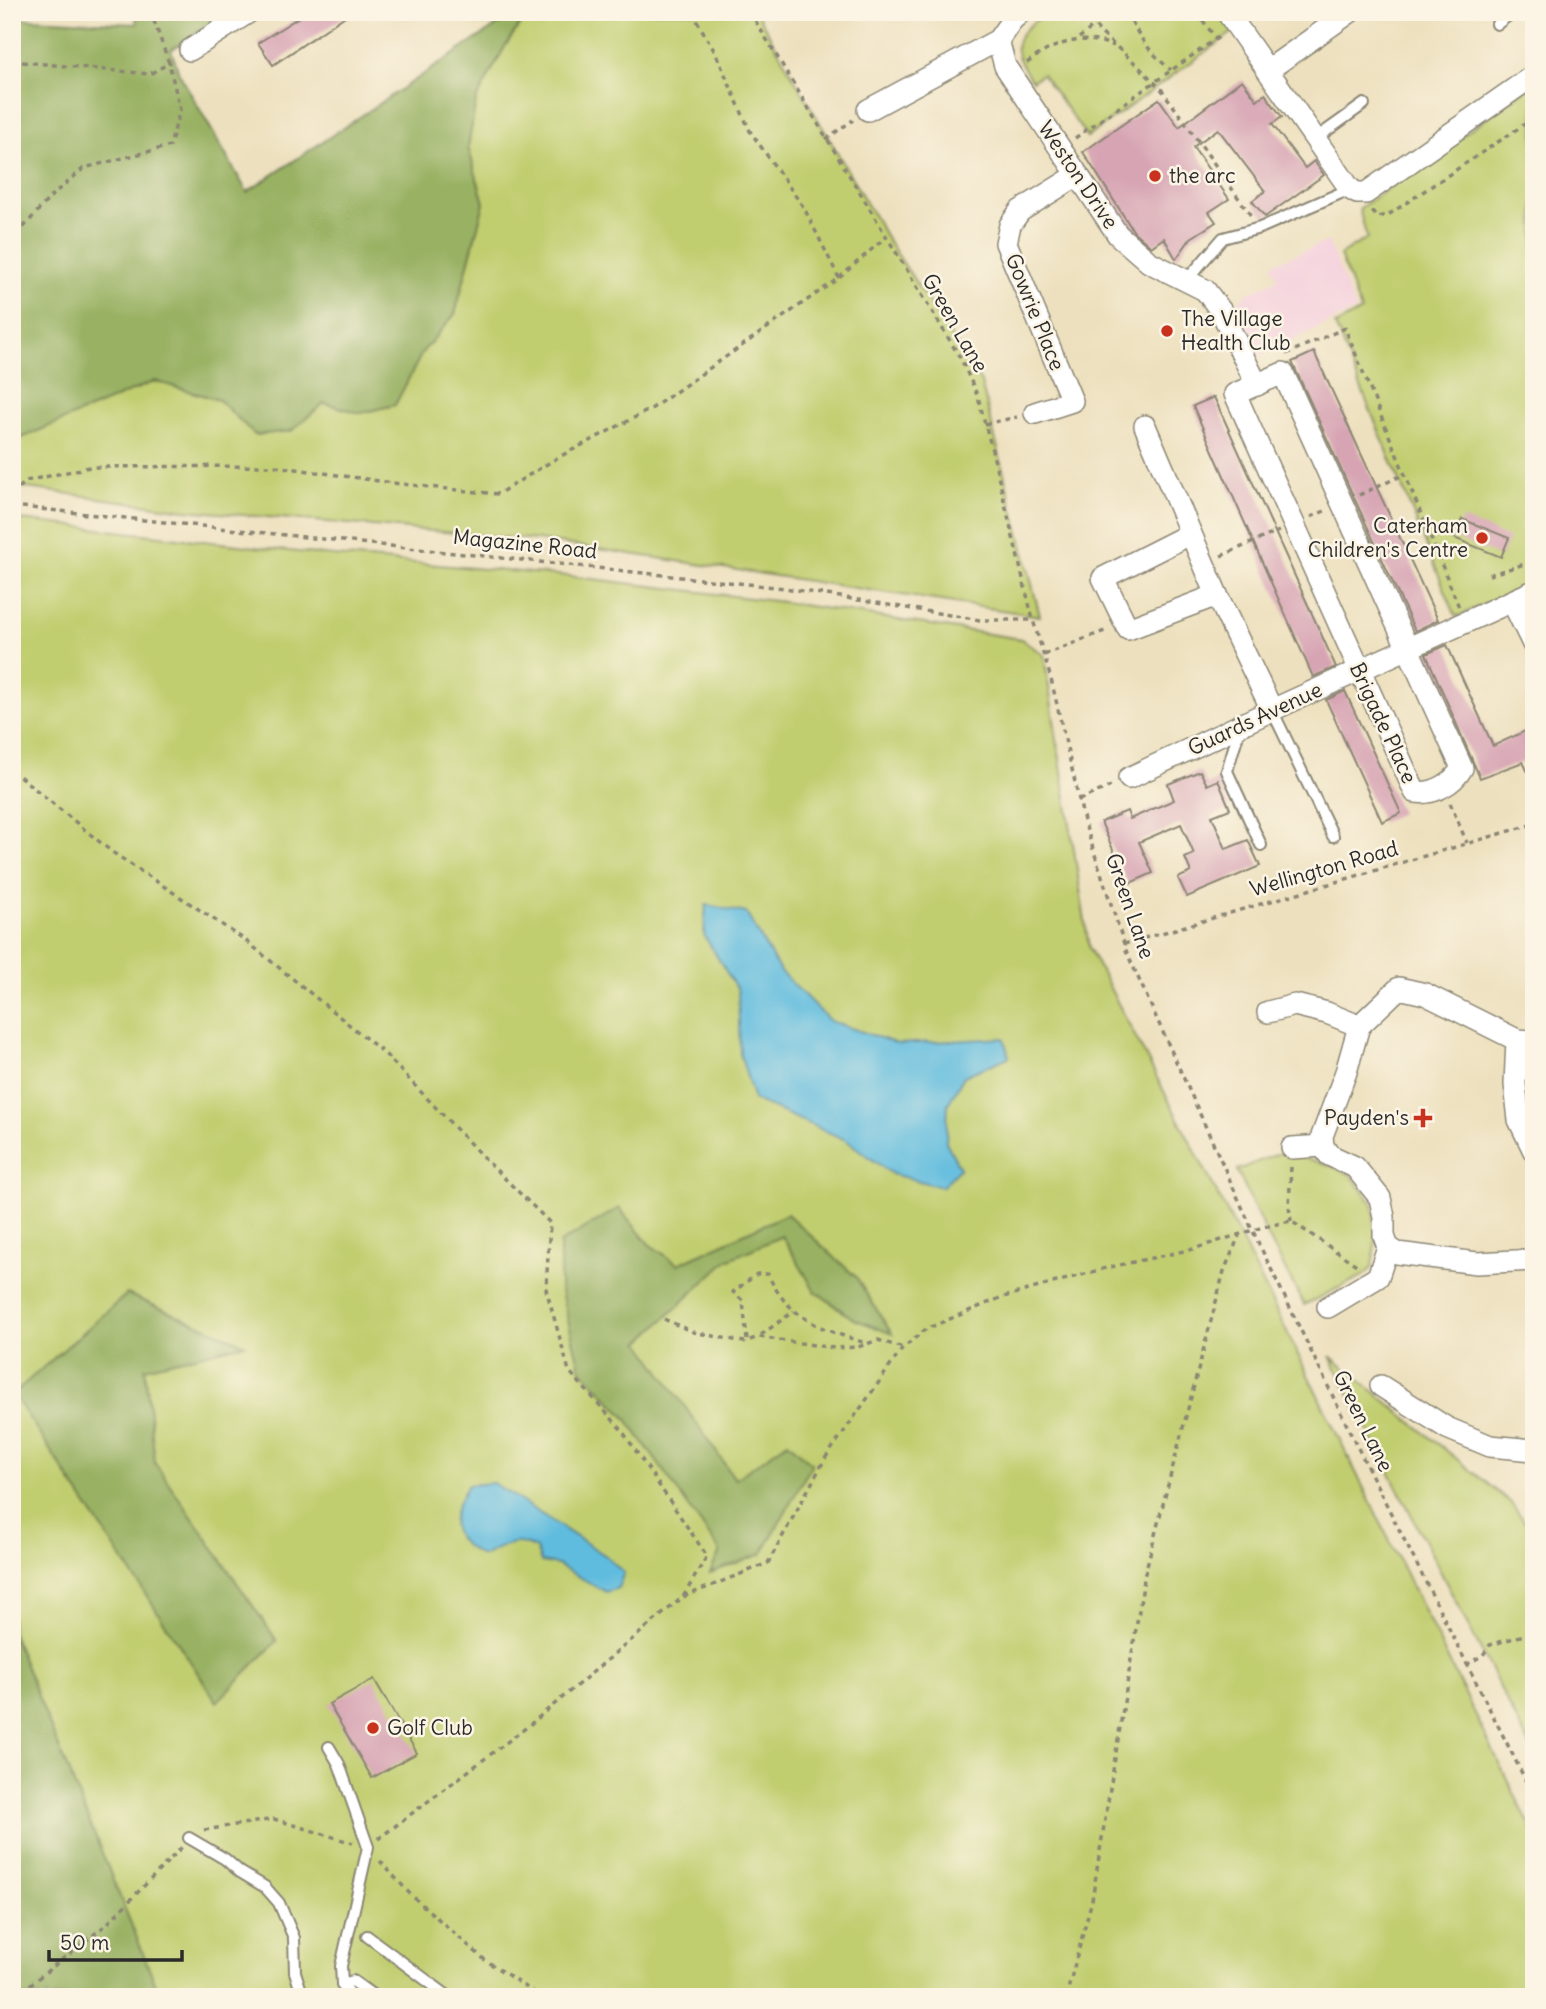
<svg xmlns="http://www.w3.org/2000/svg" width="1546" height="2009" font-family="Delius,sans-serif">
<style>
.built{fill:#f4cfdd}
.green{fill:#c1ce70;stroke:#767c4e;stroke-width:2}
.forest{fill:#98b162;stroke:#626e46;stroke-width:2}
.water{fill:#60bcde;stroke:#467484;stroke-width:2}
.building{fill:#d7a4b4}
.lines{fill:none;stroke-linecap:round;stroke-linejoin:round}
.service-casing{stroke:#8c8674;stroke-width:14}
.minor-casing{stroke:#8c8674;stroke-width:24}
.path{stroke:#8c8674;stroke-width:3.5;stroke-dasharray:5 5;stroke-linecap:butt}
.service{stroke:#fff;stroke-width:10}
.minor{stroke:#fff;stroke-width:21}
.poi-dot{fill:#c8321e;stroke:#fcf5e5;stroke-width:2.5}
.labels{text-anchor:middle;stroke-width:5;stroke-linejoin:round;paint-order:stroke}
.street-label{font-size:21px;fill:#2b2b2b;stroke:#fcf5e5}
.poi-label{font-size:21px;fill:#2b2b2b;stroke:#fcf5e5;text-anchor:start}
</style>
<rect width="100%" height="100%" fill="#fcf5e5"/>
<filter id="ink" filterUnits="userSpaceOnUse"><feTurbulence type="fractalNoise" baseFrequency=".0143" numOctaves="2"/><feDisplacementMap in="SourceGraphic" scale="14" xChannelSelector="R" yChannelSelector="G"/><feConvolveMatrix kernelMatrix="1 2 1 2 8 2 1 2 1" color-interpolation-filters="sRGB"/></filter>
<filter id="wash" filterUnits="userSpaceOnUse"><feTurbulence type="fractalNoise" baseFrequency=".00686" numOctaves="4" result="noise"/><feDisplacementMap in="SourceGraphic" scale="28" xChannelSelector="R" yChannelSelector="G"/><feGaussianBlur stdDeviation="1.57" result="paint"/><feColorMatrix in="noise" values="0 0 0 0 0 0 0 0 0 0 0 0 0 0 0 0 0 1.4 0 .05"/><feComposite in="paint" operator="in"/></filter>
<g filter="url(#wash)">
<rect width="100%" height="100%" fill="#ede0be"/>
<polygon class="built" points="1328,241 1356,310 1254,358 1243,334 1237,303 1248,293 1278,279 1272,264"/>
<g class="green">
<polygon points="528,12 756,12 886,237 981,382 1040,616 538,540 185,510 12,486 12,442 155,381 219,400 255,435 291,431 324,403 361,413 395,405 423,351 455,314 484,203 468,147 476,100 504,48"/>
<path d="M1046,12H1219L1233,32L1087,137L1042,74L1032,81C1007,44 1013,38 1046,12Z"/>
<polygon points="1534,84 1534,582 1456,617 1335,325 1361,311 1340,255 1367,238 1359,209"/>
<polygon points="12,519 333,556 568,576 783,602 1021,639 1044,655 1089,948 1239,1235 1534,1834 1534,1997 12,1997"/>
<polygon points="1282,1152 1326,1164 1350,1174 1373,1204 1376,1235 1372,1268 1363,1276 1304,1305 1263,1227 1237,1170"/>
<polygon points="1330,1356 1510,1502 1534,1534 1534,1754"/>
</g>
<g class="forest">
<polygon points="135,12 228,12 171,50 179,73 247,192 517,12 528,12 504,48 476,100 468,147 484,203 455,314 423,351 395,405 361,413 324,403 291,431 255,435 219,400 155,381 12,442 12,18 137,24"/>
<polygon points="619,1208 649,1244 678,1264 787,1214 856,1277 892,1334 852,1318 815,1291 782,1236 727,1260 640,1342 735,1479 788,1442 812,1464 762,1554 710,1573 720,1551 626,1418 580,1368 560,1288 560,1243"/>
<polygon points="127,1294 245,1344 145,1368 155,1463 277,1641 217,1702 13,1394"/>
<polygon points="12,1633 161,1997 12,1997"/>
</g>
<g class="water">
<polygon points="706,905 746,913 780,971 830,1021 898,1044 1004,1038 1009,1057 964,1076 948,1104 946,1142 960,1168 942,1187 892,1174 846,1140 754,1100 740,1054 738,991 704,935"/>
<path d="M493,1483L606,1556L624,1573L618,1588L606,1592L558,1565L541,1562L536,1549C515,1536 502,1547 482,1556C445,1537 448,1518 468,1485Z"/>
</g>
<g id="blocks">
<g class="building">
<polygon points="307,12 351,12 273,65 258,43"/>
<polygon points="1242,80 1257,100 1265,94 1282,117 1272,124 1305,168 1314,161 1324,175 1265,217 1252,201 1265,191 1218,129 1193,147 1229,199 1209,212 1216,222 1191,238 1176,259 1164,238 1151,247 1134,232 1083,152 1159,99 1179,127"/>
<polygon points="1314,352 1438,620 1415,631 1292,362"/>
<polygon points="1214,397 1336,667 1313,677 1193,406"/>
<polygon points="1462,519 1509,538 1501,557 1454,538"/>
<polygon points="1447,645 1493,746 1534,727 1534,785 1523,762 1480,778 1426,654"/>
<polygon points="1345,691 1401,813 1382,822 1326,700"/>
<polygon points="1200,771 1207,785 1218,780 1230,809 1212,816 1226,849 1248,840 1260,866 1187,897 1178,878 1191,872 1185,858 1194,854 1181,824 1139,842 1153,873 1128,884 1101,822 1127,811 1130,819 1174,800 1168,784"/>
<polygon points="374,1679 417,1753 372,1778 329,1704"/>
</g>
</g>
</g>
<g filter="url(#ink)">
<use href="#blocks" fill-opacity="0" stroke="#8c8674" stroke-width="2"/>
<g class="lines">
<defs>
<g id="service">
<polyline points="1497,24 1513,12"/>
<polyline points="1315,139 1364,104"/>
<polyline points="1186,281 1223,238 1260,228 1350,189"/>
<polyline points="1272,710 1333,836"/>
<polyline points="1240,727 1227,771 1261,845"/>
<polyline points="329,1747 339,1764 368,1847 341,1966 342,1984 353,1997"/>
<polyline points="189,1838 225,1859 240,1872 265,1887 279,1903 294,1938 295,1972 303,1997"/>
<polyline points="367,1936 449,1997"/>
<polyline points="342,1984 353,1981 375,1997"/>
</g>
<g id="minor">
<polyline points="1227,12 1350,189 1357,193 1366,193 1534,75"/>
<polyline points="998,40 1005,66 1118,235 1149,262 1205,290 1221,311 1257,385"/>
<polyline points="190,50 249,12"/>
<polyline points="1268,70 1350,12"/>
<polyline points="868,110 998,40 1012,20 1021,12"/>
<path d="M1283,373L1462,768C1453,784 1433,795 1415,792L1235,394Z"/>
<polyline points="1035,413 1072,401 1006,243 1010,225 1020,211 1076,176"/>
<polyline points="1145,426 1217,595 1272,710"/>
<polyline points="1190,534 1103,578 1128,629 1217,595"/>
<polyline points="1512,601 1534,646"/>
<polyline points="1129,778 1272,710 1534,591"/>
<polyline points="1268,1012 1295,1005 1327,1013 1359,1026"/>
<polyline points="1517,1040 1515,1084 1519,1120 1534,1151"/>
<polyline points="1534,1041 1517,1040 1425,994 1399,988 1359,1026 1346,1072 1322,1136 1323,1146 1329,1155 1355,1167 1380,1198 1384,1217 1384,1236 1388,1247 1397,1253 1477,1263 1534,1260"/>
<polyline points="1292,1148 1323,1146"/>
<polyline points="1328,1307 1378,1277 1388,1247"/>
<polyline points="1381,1386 1447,1428 1490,1446 1534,1450"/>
</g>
</defs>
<use href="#service" class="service-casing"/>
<use href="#minor" class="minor-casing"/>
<g class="path">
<polyline points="692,12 716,54 750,131 804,208 839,278"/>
<polyline points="750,12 961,359 978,397 991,446 1033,620 1051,679 1084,821 1127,953 1257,1240 1358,1448 1534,1797"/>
<polyline points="1082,12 1102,34 1136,64 1162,90 1252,217"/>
<path d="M1128,12C1137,37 1151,53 1171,70"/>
<polyline points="1197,12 1216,39"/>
<polyline points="1079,38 1094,26"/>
<polyline points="12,61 150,74 171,62"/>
<path d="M1027,63C1053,43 1082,33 1114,46"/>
<polyline points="1075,138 1220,36"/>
<polyline points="826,139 853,120"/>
<polyline points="1372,211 1377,217 1388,215 1534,118"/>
<polyline points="12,244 22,229 52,195 84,168 170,146 180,110 169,63 154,21 142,12"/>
<polyline points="1286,354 1345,328 1459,607"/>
<polyline points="985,424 1017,417"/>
<polyline points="12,495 26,481 90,467 275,466 400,484 498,494 557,458 651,409 839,278 886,237"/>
<polyline points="1359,495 1403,475"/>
<polyline points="12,506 785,588 980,620 1033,620"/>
<polyline points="1311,517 1327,510"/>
<polyline points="1221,556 1279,531"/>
<polyline points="1489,575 1534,561"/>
<polyline points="1044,655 1107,630"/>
<polyline points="12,770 112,852 245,940 384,1053 481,1155 550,1223 546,1289 569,1371 621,1429 707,1556 683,1597"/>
<polyline points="1079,800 1111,786"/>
<polyline points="1450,803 1467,843"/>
<polyline points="1124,944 1534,824"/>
<polyline points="1291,1167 1289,1206 1291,1221"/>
<polyline points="664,1319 693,1332 744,1342 759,1337 834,1348 858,1347 878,1340 903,1348"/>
<polyline points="761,1335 794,1311"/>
<path d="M747,1340L743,1301L733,1292L757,1274H768C787,1318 823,1330 866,1343"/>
<polyline points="1466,1665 1483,1655 1490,1645 1534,1632"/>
<polyline points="204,1830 274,1819 353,1843"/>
<polyline points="378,1839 527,1727 683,1597 768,1563 826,1457 903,1348 926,1329 1000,1298 1106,1268 1193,1249 1263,1227 1291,1221 1358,1266"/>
<polyline points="380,1861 411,1895 485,1960 541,1997"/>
<polyline points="14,1997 106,1925 182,1847"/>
<polyline points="1066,1997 1092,1900 1145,1573 1224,1271 1239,1236"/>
</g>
<use href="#service" class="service"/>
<use href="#minor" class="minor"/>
</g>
</g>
<g class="poi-dot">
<circle cx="1155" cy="176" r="7"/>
<circle cx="1167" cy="331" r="7"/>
<circle cx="1482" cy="538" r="7"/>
<path d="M1419.5 1107.5h7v7h7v7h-7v7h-7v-7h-7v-7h7z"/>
<circle cx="373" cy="1728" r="7"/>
</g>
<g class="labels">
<g class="street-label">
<text transform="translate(1078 175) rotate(56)" y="7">Weston Drive</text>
<text transform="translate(1035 312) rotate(68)" y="7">Gowrie Place</text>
<text transform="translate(955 323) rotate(60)" y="7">Green Lane</text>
<text transform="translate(525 544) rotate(6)" y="7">Magazine Road</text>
<text transform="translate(1255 719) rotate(-25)" y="7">Guards Avenue</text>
<text transform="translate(1383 723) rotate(65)" y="7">Brigade Place</text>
<text transform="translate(1324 869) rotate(-16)" y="7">Wellington Road</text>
<text transform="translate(1130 906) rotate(71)" y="7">Green Lane</text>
<text transform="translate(1363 1421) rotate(64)" y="7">Green Lane</text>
</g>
<g class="poi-label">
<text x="1169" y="183">the arc</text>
<text x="1181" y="326">The Village<tspan x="1181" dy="24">Health Club</tspan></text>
<text x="1468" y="533" text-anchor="end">Caterham<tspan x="1468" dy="24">Children's Centre</tspan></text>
<text x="1409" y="1125" text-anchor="end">Payden's</text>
<text x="387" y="1735">Golf Club</text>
</g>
</g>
<rect width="1546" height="2009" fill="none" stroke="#fcf5e5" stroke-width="42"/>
<path d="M49 1950v10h133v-10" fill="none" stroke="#2b2b2b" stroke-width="3.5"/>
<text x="60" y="1950" font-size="21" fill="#2b2b2b" stroke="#fcf5e5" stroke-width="5" paint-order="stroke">50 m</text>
</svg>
